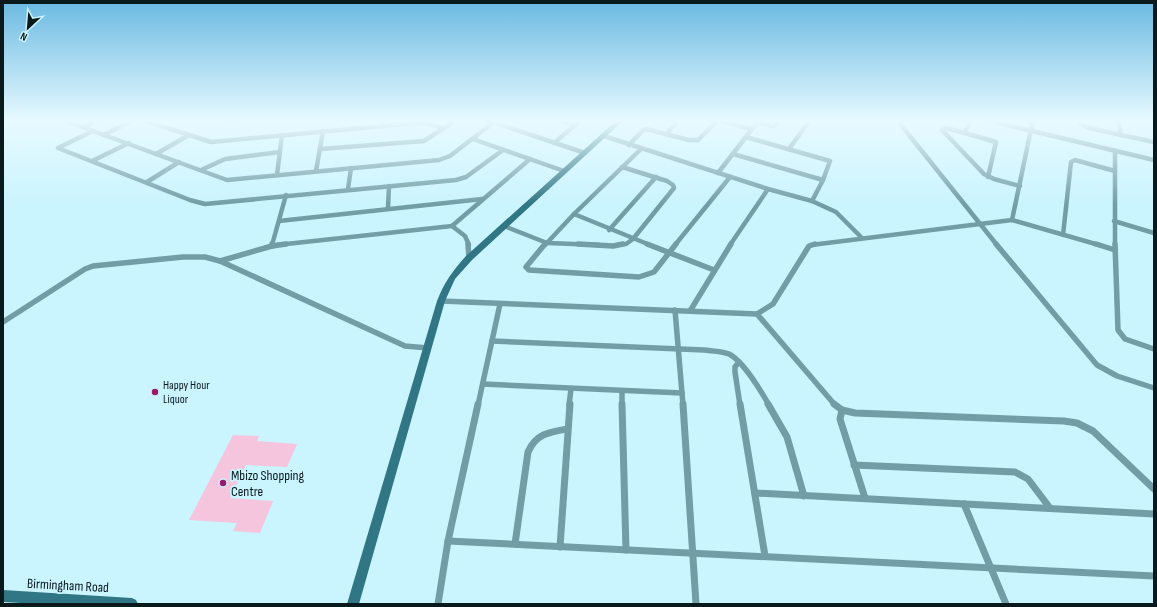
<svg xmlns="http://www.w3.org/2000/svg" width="1157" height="607" font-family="'Sofia Sans Condensed',sans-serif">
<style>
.building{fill:#f5c4dd}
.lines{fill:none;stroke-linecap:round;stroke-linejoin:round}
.street-far2{stroke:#729da6;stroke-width:4.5}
.street-far1{stroke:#729da6;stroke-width:5.5}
.street{stroke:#729da6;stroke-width:7}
.secondary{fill:#307684;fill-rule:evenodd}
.poi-dot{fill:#9a1a6f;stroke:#caf4fe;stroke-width:1.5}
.labels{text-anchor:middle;stroke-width:3.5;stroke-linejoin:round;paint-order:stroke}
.poi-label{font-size:12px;fill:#09191c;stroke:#caf4fe;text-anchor:start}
.near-poi-label{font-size:14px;fill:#09191c;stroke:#caf4fe;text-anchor:start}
.near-street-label{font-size:14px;fill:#09191c;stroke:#caf4fe}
</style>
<rect width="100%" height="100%" fill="#caf4fe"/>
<polygon class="building" points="233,435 259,436 257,441 297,444 287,467 246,465 230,498 273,501 260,533 233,531 237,523 189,520"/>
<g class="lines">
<g class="street-far2">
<polyline points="63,120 227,180 439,160 450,156 494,122"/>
<polyline points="143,120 211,142 415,123 426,123 443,128"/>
<polyline points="227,120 241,120"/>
<polyline points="382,120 383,126"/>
<polyline points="487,120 585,153"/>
<polyline points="559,120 575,125"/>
<polyline points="718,120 752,129"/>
<polyline points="897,120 997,245"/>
<polyline points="970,120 965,133 946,128 942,130 984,174 994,179 1020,186"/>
<polyline points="986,120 1154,160"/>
<polyline points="1077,120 1080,124 1089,128 1154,142"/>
<polyline points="1118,120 1121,135"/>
<polyline points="757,123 774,126 780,120"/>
<polyline points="83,127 98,120"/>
<polyline points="93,131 58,148 190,200 205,204 456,180 466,177 503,150"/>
<polyline points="667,133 679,120"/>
<polyline points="965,133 996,142 988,177"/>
<polyline points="104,135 133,120"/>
<polyline points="604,136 768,189 812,201 836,212 862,238"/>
<polyline points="746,137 830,161 823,180 812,201"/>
<polyline points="473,139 564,171"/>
<polyline points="554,143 581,120"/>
<polyline points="629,145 643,130 646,129 689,140 698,140 718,120"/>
<polyline points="320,149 424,141 456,120"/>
<polyline points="789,149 810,120"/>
<polyline points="156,154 189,135"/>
<polyline points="733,154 823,180"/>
<polyline points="92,161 129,143"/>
<polyline points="201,170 225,159 280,152"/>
<polyline points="316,171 323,131"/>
<polyline points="718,173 759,120"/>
<polyline points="277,175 282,135"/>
<polyline points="147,182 179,162"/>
<polyline points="348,189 351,168"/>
<polyline points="388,208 389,186"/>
<polyline points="574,214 650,245"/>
<polyline points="1012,220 1099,245"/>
<polyline points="279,221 482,199"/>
<polyline points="1114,221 1154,233"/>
<polyline points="452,226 465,236 469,245"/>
<polyline points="504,226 547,243 600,245"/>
<polyline points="609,230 656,177"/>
<polyline points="1063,235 1071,162 1075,160 1115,171"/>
<polyline points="272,245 286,195"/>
<polyline points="277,245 452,226 530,159"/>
<polyline points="545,245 574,214 641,149"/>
<polyline points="617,245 626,244 633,239 674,188 673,185 667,181 622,167"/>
<polyline points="675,245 730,177"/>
<polyline points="730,245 768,189"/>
<polyline points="811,245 1012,220 1033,120"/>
<polyline points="1115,245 1115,151"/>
</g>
<g class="street-far1">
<polyline points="468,244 469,258"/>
<polyline points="545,244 526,267 529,270 639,277 654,272 676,244"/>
<polyline points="578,244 613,246 623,244"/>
<polyline points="647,244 714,270"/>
<polyline points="996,244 1097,365 1117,376 1154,388"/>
<polyline points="1096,244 1115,250"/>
<polyline points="1115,244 1118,330 1125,339 1154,349"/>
<polyline points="272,246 272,244"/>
<polyline points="220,261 272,246 286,244"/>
<polyline points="441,301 757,314 773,304 809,246 815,244"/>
<polyline points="675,310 683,405"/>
<polyline points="690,311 731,244"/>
<polyline points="757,314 835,405"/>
<polyline points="3,322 85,269 93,266 183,257 205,257 220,261 405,346 428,348"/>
<path d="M492,341L704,350C712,351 722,351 729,354C742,360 761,391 769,405"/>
<polyline points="739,362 735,367 735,372 740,405"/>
<polyline points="483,384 682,393"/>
<polyline points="622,391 622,405"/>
<polyline points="478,405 500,304"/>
<polyline points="569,405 571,389"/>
</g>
<g class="street">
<polyline points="622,404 626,550"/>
<polyline points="683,404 696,604"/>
<polyline points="740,404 765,556"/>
<polyline points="768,404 787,437 804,496"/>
<polyline points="834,404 842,410 855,413 1064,421 1077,423 1093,431 1154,489"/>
<polyline points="842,410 840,419 865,498"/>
<polyline points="854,465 1015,472 1028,479 1050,508"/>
<polyline points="755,493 1154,514"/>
<polyline points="964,504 1006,604"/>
<polyline points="448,541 1154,576"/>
<path d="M515,544L528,452C536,434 549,432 567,429"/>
<polyline points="560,547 570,404"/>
<polyline points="438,604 448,541 478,404"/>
</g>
<g class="secondary">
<path d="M617,120H624L472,260L455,279L445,301L359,604H347L437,301C444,283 453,270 466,256Z"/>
<polygon points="3,590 132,598 136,600 138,604 38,604 3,602"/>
</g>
</g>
<linearGradient id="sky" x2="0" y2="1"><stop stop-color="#6ab9e1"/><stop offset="0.59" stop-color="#e7faff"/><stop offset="1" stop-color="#e7faff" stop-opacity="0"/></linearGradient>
<rect width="1157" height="205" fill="url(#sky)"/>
<g class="poi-dot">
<circle cx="155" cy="392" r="4"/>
<circle cx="223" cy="483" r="4"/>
</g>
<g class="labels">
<g class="poi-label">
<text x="163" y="389">Happy Hour<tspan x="163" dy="14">Liquor</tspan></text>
</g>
<g class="near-poi-label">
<text x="231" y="480">Mbizo Shopping<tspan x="231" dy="16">Centre</tspan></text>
</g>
<g class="near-street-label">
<text transform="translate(68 585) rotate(3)" y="5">Birmingham Road</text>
</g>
</g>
<rect width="1157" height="607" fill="none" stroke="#09191c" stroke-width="8"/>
<g transform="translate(28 28) rotate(206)" stroke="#caf4fe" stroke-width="3" paint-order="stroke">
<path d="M0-3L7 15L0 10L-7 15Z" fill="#09191c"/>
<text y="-6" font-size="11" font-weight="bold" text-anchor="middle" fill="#09191c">N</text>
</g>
</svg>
